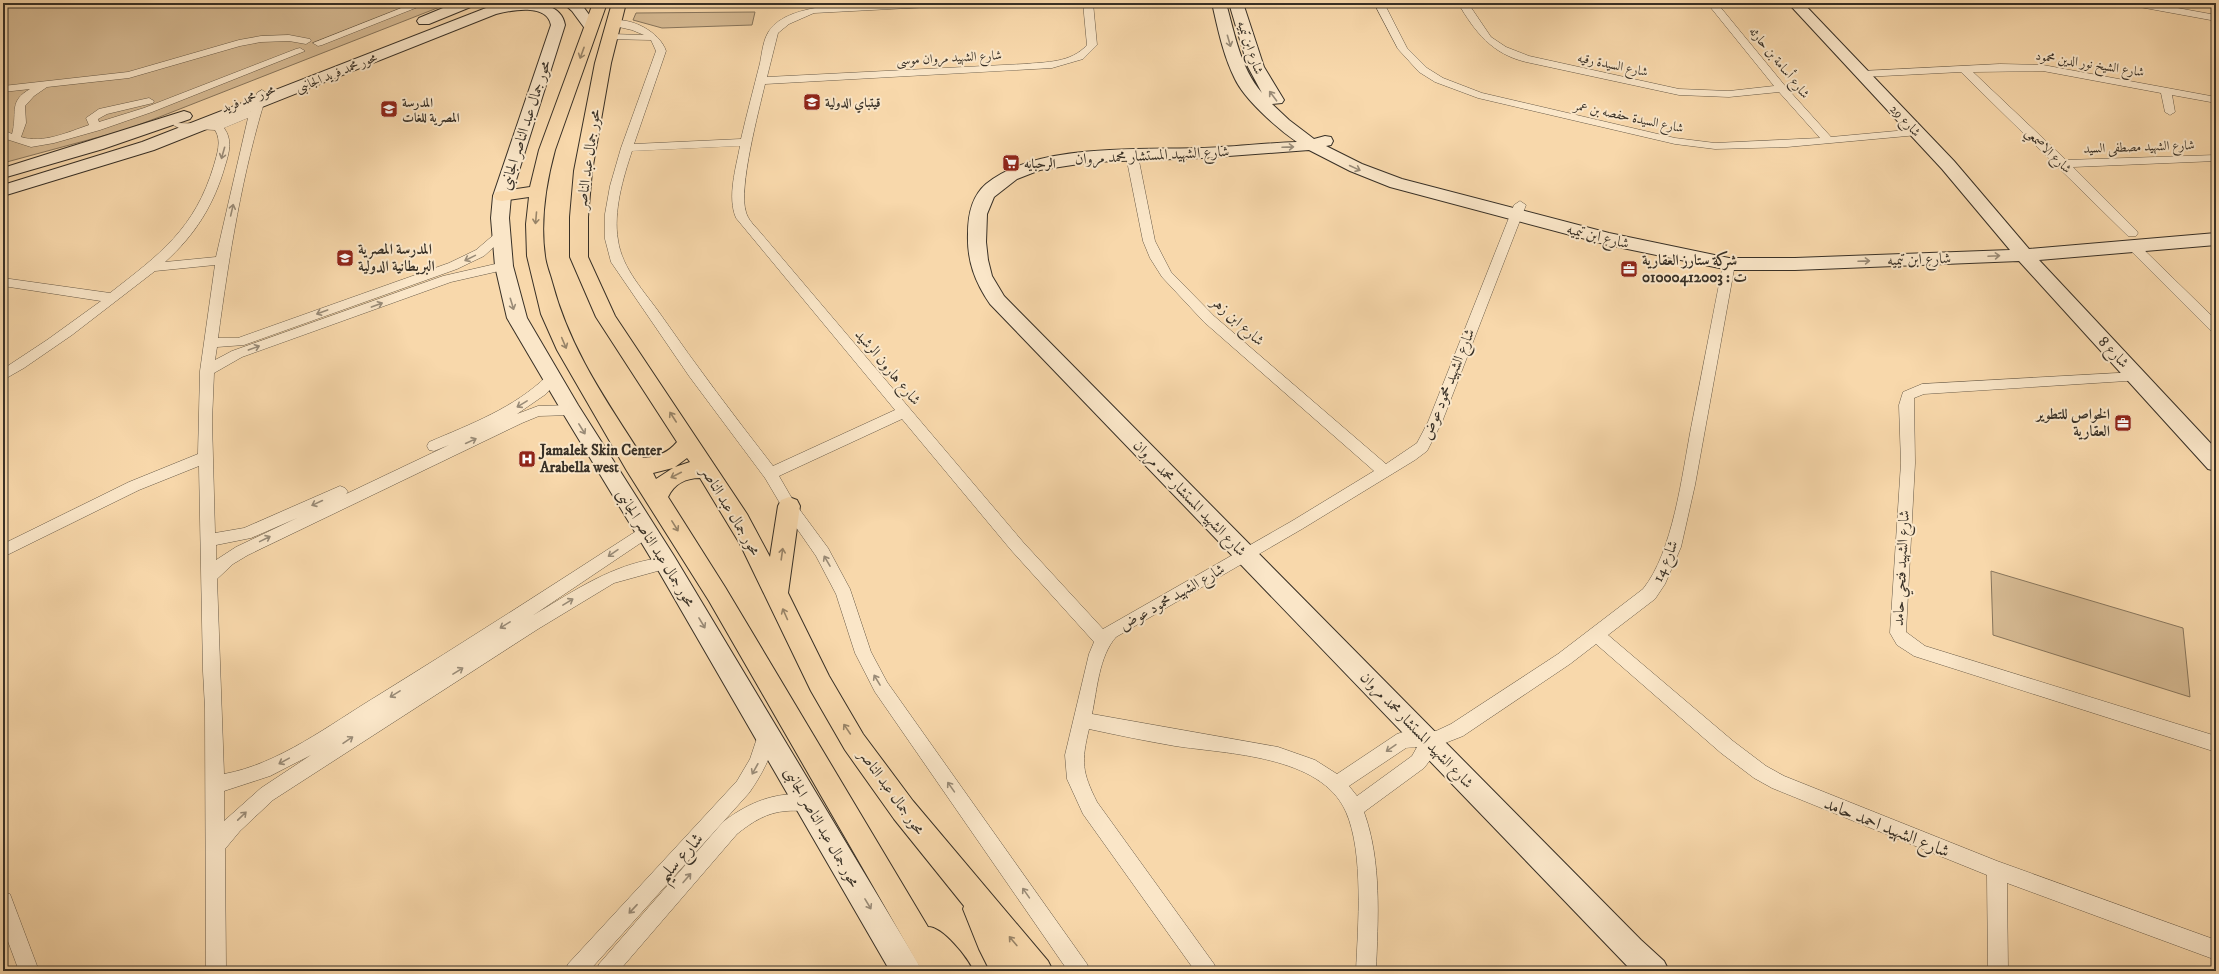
<svg xmlns="http://www.w3.org/2000/svg" width="2219" height="974" font-family="'IM FELL DW Pica',Amiri,serif">
<style>
.green{fill:#d7bb94;stroke:#88765d}
.lines{fill:none;stroke-linecap:round;stroke-linejoin:round}
.street-casing{stroke:#685a47;stroke-width:1}
.secondary-casing{stroke:#383026;stroke-width:2}
.primary-casing{stroke:#383026;stroke-width:2}
.street{fill:#fae6c8;fill-rule:evenodd}
.secondary{fill:#fae6c8;fill-rule:evenodd}
.primary{fill:#f8d8ab;fill-rule:evenodd}
.oneway{stroke:#998b77}
.oneway2{stroke:#988468}
.labels{text-anchor:middle;stroke-width:4;stroke-linejoin:round;paint-order:stroke}
.far-street-label{font-size:13px;fill:#383026;stroke:#fae6c8}
.far-poi-label{font-size:13px;font-weight:bold;fill:#383026;stroke:#fae6c8;text-anchor:start}
.street-label{font-size:15px;fill:#383026;stroke:#fae6c8}
.poi-label{font-size:15px;font-weight:bold;fill:#383026;stroke:#fae6c8;text-anchor:start}
.near-street-label{font-size:18px;fill:#383026;stroke:#fae6c8}
</style>
<rect width="100%" height="100%" fill="#f8d8ab"/>
<filter id="stains"><feTurbulence type="fractalNoise" baseFrequency=".005" numOctaves="4"/><feColorMatrix values="0 0 0 0 .2 0 0 0 0 .09 0 0 0 0 .02 0 0 0 .5 -.17"/></filter>
<radialGradient id="worn" r=".72"><stop offset=".6" stop-color="#630" stop-opacity="0"/><stop offset="1" stop-color="#630" stop-opacity=".3"/></radialGradient>
<g class="green">
<polygon points="3,3 450,3 162,116 125,130 3,163"/>
<polygon points="755,12 752,25 662,28 633,20 636,13"/>
<polygon points="1991,571 2183,628 2190,697 1993,635"/>
</g>
<g class="lines">
<defs>
<g id="street">
<polygon points="414,3 428,3 322,45 318,46 313,43"/>
<path d="M891,3H953L948,6L814,13L789,24L778,33L767,77L1024,64C1046,62 1071,63 1087,45L1083,3H1093L1097,45L1083,59L1052,68L765,84C759,110 738,189 746,212C748,220 755,226 760,232L1023,542L1103,629L1292,521L1374,471L1204,322L1162,277L1150,258L1143,241L1126,156L1128,154L1132,153L1138,156L1155,241L1171,272L1214,316L1386,464L1417,443L1428,422L1514,205L1520,201L1526,205L1442,422L1427,451L1415,460L1302,529L1116,637C1099,656 1097,690 1092,714L1278,747L1315,760L1337,774L1397,734L1403,732L1436,731L1451,724L1558,654L1643,589C1673,552 1682,475 1691,428C1702,373 1712,319 1723,264L1729,260L1735,264L1695,485L1681,547L1665,584L1655,599L1608,635L1733,741L1766,766L1784,776L1997,861L2216,940V960L2007,883L2008,971H1988L1987,875L1772,788L1754,778L1721,753L1596,644L1570,664L1463,736L1435,747L1431,759L1424,768L1364,812C1382,862 1378,919 1376,971H1356C1358,926 1364,853 1346,812C1321,755 1227,754 1175,746C1146,741 1117,735 1089,729C1081,762 1082,772 1097,802L1214,964L1217,971H1195L1083,814L1067,779L1065,755L1089,654L1094,642L1011,550L902,419L779,476L794,502L828,548L850,589L871,652L887,682L1087,964L1090,971H1068L875,692L855,653L836,594L816,556L784,510L765,478L689,376L611,262L605,239V214L610,186L621,148L656,51L651,40L606,39L605,37L610,34L644,35L632,30L610,25V21C630,16 660,32 666,51L634,144L741,139C747,113 754,87 760,63C762,53 763,40 769,31C789,1 859,5 891,3ZM740,146C736,168 727,197 736,218L895,410L773,466C735,417 697,367 661,315C645,292 622,269 618,240C613,212 623,178 632,151ZM1417,747L1412,756L1357,796L1349,786L1406,748Z"/>
<path d="M1374,3H1384L1407,48L1427,68L1443,78L1482,93L1675,138L1715,143L1820,138L1779,92L1729,97L1679,95L1526,62C1492,54 1475,32 1458,3H1468L1491,37L1506,47L1529,56L1679,89L1729,91L1774,86L1707,3H1717L1786,87L1831,137L1918,129L1924,132L1918,135L1787,147L1715,149L1675,144L1478,98L1435,82L1419,72L1398,49Z"/>
<polygon points="2129,3 2150,3 2216,15 2216,21 2134,6"/>
<path d="M289,35L310,39L311,41L306,44L289,41L261,42L240,46L129,78L47,87L34,96L25,106L26,123L21,137C43,144 68,132 89,125L86,118L99,109L149,98L154,101L153,103L107,114L98,119L99,122L144,108L296,49L300,48L305,51L152,112L100,130L54,143L31,147L3,138V130L12,134L13,130C17,111 9,101 30,89L3,92V86L128,72L239,40L261,36Z"/>
<polygon points="2000,64 2043,65 2216,97 2216,103 2172,95 2175,112 2170,115 2165,112 2161,93 2043,71 1973,72 2066,160 2216,155 2216,161 2073,167 2136,230 2138,233 2136,236 2128,236 1961,72 1863,77 1858,74 1863,71"/>
<path d="M262,90L267,93C242,173 229,256 218,338H238L449,263L476,250L497,232H505L507,235L484,256L457,269L244,345L217,347L215,360L232,351L443,276L504,262L510,266L508,269L451,282L242,357L214,373L212,421L215,533L244,528L340,486L345,488L348,492L346,494L449,445L434,451L429,450L427,446L429,442C471,424 514,408 547,376H557L559,379L546,394L517,414L538,406L571,405L576,406L578,410L576,414L571,415L539,416L522,423L248,555L233,564L217,579L224,774C279,764 329,725 377,696C466,641 553,585 641,528L646,526L651,528L654,532L651,536L532,616C569,594 605,569 648,560C656,559 664,556 672,559L674,563L672,567L614,583L538,629L273,800L240,831L225,849L226,971H206L205,708L203,671L199,466L139,490L3,557V544L129,482L198,454L200,371L215,265L155,271L72,335L24,368L3,380V369L47,340L101,301L3,286V278L110,293C160,254 195,229 214,165C217,154 222,141 215,130L179,128L173,125L175,123L216,124L231,116L251,111L257,93ZM248,118L216,257L165,262C195,235 214,205 225,166C229,153 233,140 224,128ZM297,518L236,547L216,560V545L251,538ZM311,755L261,788L224,821V791L270,776Z"/>
<polygon points="2132,241 2136,242 2216,320 2216,332 2211,331 2128,248 2126,245"/>
<polygon points="2137,372 2142,374 2144,377 2142,380 1924,394 1914,398 1915,463 1906,632 1925,646 2216,736 2216,752 1914,656 1897,645 1890,633 1901,463 1899,405 1903,392 1922,384"/>
<path d="M767,724L773,726C781,743 759,779 749,793L589,971H565L568,964L737,781L750,759L761,726Z"/>
<path d="M797,794L814,797L817,803L814,809C805,812 796,810 787,811C767,812 752,822 737,834L619,971H596L599,964L723,822C745,805 769,794 797,794Z"/>
<polygon points="3,892 10,894 39,971 19,971 3,928"/>
</g>
<g id="secondary">
<polygon points="455,3 475,3 473,6 429,24 419,24 417,21 419,18"/>
<path d="M508,3C529,3 561,0 565,25L511,196L509,218L513,266L527,318L578,405L674,556L917,961L922,971H890L658,570L564,415L507,318L495,266L491,218L493,196L551,25C547,3 512,10 496,14L154,150L3,196V185L142,142L486,8Z"/>
<polygon points="563,3 579,3 582,5 598,27 596,30 586,30 572,11"/>
<path d="M1212,3H1226C1235,35 1240,67 1262,93L1248,67L1229,3H1243L1264,67L1284,100L1282,103L1272,104L1289,120L1314,139L1325,136L1331,137L1333,141L1331,145L1326,146L1362,164L1402,179L1609,233L1729,258H1795L2010,250L1942,169L1788,3H1803L1954,161L2029,249L2216,233V245L2039,260L2216,449V471L2208,469L2019,261L1795,270H1729L1608,245L1390,187L1350,171L1309,150L1202,158L1092,162L1040,170L1017,179L994,197L987,214L986,242L988,260L992,276L1004,296L1641,940L1664,961L1669,971H1632L990,304C975,282 967,261 968,234C968,216 971,197 986,184C1035,143 1139,150 1200,148C1233,147 1265,143 1297,142C1278,129 1245,100 1235,79C1223,55 1218,29 1212,3Z"/>
<polygon points="184,111 190,113 192,116 190,119 103,149 3,178 3,168"/>
</g>
<path id="primary" d="M593,3H607L555,150C546,183 540,221 545,256C546,265 550,274 552,282C570,350 606,400 643,458C657,457 668,453 677,442L596,317L570,257V217L574,171L595,63L612,3H626L611,63L592,171L588,217V257L615,316L747,514L770,557L778,506L781,500L789,497L797,500L800,506L788,593L829,676L863,734L913,801L1048,961L1053,971H990L979,949L963,909L964,906L894,819L845,750L811,691L740,544L700,478C686,478 674,484 668,497L725,587L928,927C943,927 967,958 973,971H922L709,601L627,471L557,350L541,314L527,256L526,224L529,197L502,201L496,200L493,196L496,192L530,187L539,150ZM687,458L690,462L675,467ZM673,468L656,479L653,473Z"/>
</defs>
<use href="#street" class="street-casing"/>
<use href="#secondary" class="secondary-casing"/>
<use href="#primary" class="primary-casing"/>
<use href="#street" class="street"/>
<use href="#secondary" class="secondary"/>
<use href="#primary" class="primary"/>
</g>
<defs><path id="oneway-shaft" d="M-6 0H5M1.5-3L5.5 0L1.5 3" fill="none" stroke-width="1.6" stroke-linecap="round" stroke-linejoin="round"/></defs>
<g class="oneway">
<use href="#oneway-shaft" transform="translate(1229 41) rotate(74)"/>
<use href="#oneway-shaft" transform="translate(1273 96) rotate(-127)"/>
<use href="#oneway-shaft" transform="translate(1288 147) rotate(-2)"/>
<use href="#oneway-shaft" transform="translate(223 153) rotate(106)"/>
<use href="#oneway-shaft" transform="translate(1355 168) rotate(25)"/>
<use href="#oneway-shaft" transform="translate(232 210) rotate(-77)"/>
<use href="#oneway-shaft" transform="translate(1994 256) rotate(-3)"/>
<use href="#oneway-shaft" transform="translate(470 258) rotate(154)"/>
<use href="#oneway-shaft" transform="translate(1864 261) rotate(-2)"/>
<use href="#oneway-shaft" transform="translate(512 304) rotate(73)"/>
<use href="#oneway-shaft" transform="translate(377 305) rotate(-20)"/>
<use href="#oneway-shaft" transform="translate(322 312) rotate(160)"/>
<use href="#oneway-shaft" transform="translate(254 348) rotate(-20)"/>
<use href="#oneway-shaft" transform="translate(522 404) rotate(149)"/>
<use href="#oneway-shaft" transform="translate(582 429) rotate(58)"/>
<use href="#oneway-shaft" transform="translate(471 441) rotate(-25)"/>
<use href="#oneway-shaft" transform="translate(317 503) rotate(155)"/>
<use href="#oneway-shaft" transform="translate(265 539) rotate(-26)"/>
<use href="#oneway-shaft" transform="translate(613 553) rotate(145)"/>
<use href="#oneway-shaft" transform="translate(827 561) rotate(-120)"/>
<use href="#oneway-shaft" transform="translate(568 602) rotate(-31)"/>
<use href="#oneway-shaft" transform="translate(702 623) rotate(59)"/>
<use href="#oneway-shaft" transform="translate(505 625) rotate(148)"/>
<use href="#oneway-shaft" transform="translate(458 671) rotate(-32)"/>
<use href="#oneway-shaft" transform="translate(877 680) rotate(-121)"/>
<use href="#oneway-shaft" transform="translate(395 694) rotate(148)"/>
<use href="#oneway-shaft" transform="translate(348 740) rotate(-34)"/>
<use href="#oneway-shaft" transform="translate(1391 748) rotate(145)"/>
<use href="#oneway-shaft" transform="translate(284 761) rotate(151)"/>
<use href="#oneway-shaft" transform="translate(755 769) rotate(119)"/>
<use href="#oneway-shaft" transform="translate(951 787) rotate(-125)"/>
<use href="#oneway-shaft" transform="translate(242 816) rotate(-44)"/>
<use href="#oneway-shaft" transform="translate(687 878) rotate(-49)"/>
<use href="#oneway-shaft" transform="translate(1026 893) rotate(-125)"/>
<use href="#oneway-shaft" transform="translate(868 904) rotate(59)"/>
<use href="#oneway-shaft" transform="translate(633 909) rotate(133)"/>
</g>
<g class="oneway2">
<use href="#oneway-shaft" transform="translate(582 53) rotate(110)"/>
<use href="#oneway-shaft" transform="translate(536 218) rotate(95)"/>
<use href="#oneway-shaft" transform="translate(564 343) rotate(67)"/>
<use href="#oneway-shaft" transform="translate(673 417) rotate(-123)"/>
<use href="#oneway-shaft" transform="translate(676 475) rotate(153)"/>
<use href="#oneway-shaft" transform="translate(675 526) rotate(58)"/>
<use href="#oneway-shaft" transform="translate(782 554) rotate(-82)"/>
<use href="#oneway-shaft" transform="translate(785 614) rotate(-114)"/>
<use href="#oneway-shaft" transform="translate(847 729) rotate(-124)"/>
<use href="#oneway-shaft" transform="translate(1013 941) rotate(-130)"/>
</g>
<defs>
<symbol id="school-square" viewBox="-11 -11 22 22"><rect x="-9" y="-9" width="18" height="18" rx="4" fill="#8f2418" stroke="#fae6c8"/><path d="M0-5L7-2L0 1L-7-2ZM-4 1L0 2.5L4 1V4Q0 6-4 4Z" fill="#fff"/></symbol>
<symbol id="supermarket-square" viewBox="-11 -11 22 22"><rect x="-9" y="-9" width="18" height="18" rx="4" fill="#8f2418" stroke="#fae6c8"/><path d="M-6-5.5h2.5l.6 2H6L4.5 2H-2.5L-4.4-4H-6ZM-1.5 3.2a1.3 1.3 0 1 0 .1 0ZM3 3.2a1.3 1.3 0 1 0 .1 0Z" fill="#fff"/></symbol>
<symbol id="office-square" viewBox="-11 -11 22 22"><rect x="-9" y="-9" width="18" height="18" rx="4" fill="#8f2418" stroke="#fae6c8"/><path d="M-6-3h4V-5.5h4V-3h4V5H-6ZM-1-4.5V-3h2v-1.5ZM-6 0V1H6V0Z" fill="#fff"/></symbol>
<symbol id="hospital-square" viewBox="-11 -11 22 22"><rect x="-9" y="-9" width="18" height="18" rx="4" fill="#8f2418" stroke="#fae6c8"/><path d="M-5-5h3v3.5h4V-5h3V5h-3V1.5h-4V5h-3Z" fill="#fff"/></symbol>
</defs>
<g fill-rule="evenodd">
<use href="#school-square" x="802" y="92" width="20" height="20"/>
<use href="#school-square" x="379" y="99" width="20" height="20"/>
<use href="#supermarket-square" x="1001" y="153" width="20" height="20"/>
<use href="#school-square" x="335" y="248" width="20" height="20"/>
<use href="#office-square" x="1619" y="259" width="20" height="20"/>
<use href="#office-square" x="2113" y="413" width="20" height="20"/>
<use href="#hospital-square" x="517" y="449" width="20" height="20"/>
</g>
<g class="labels">
<g class="far-street-label">
<text transform="translate(1251 47) rotate(71)" y="5">شارع ابن تيميه</text>
<text transform="translate(949 57) rotate(-3)" y="5">شارع الشهيد مروان موسى</text>
<text transform="translate(1780 62) rotate(51)" y="5">شارع أسامة بن حارثه</text>
<text transform="translate(2090 63) rotate(9)" y="5">شارع الشيخ نور الدين محمود</text>
<text transform="translate(1613 64) rotate(12)" y="5">شارع السيدة رقيه</text>
<text transform="translate(336 72) rotate(-22)" y="5">محور محمد فريد الجانبى</text>
<text transform="translate(248 98) rotate(-21)" y="5">محور محمد فريد</text>
<text transform="translate(1629 116) rotate(12)" y="5">شارع السيدة حفصه بن عمر</text>
<text transform="translate(1906 120) rotate(47)" y="5">شارع 29</text>
<text transform="translate(2139 146) rotate(-2)" y="5">شارع الشهيد مصطفى السيد</text>
<text transform="translate(2049 150) rotate(44)" y="5">شارع الاصمعي</text>
</g>
<g class="far-poi-label">
<text x="402" y="107">المدرسة<tspan x="402" dy="15">المصرية للغات</tspan></text>
<text x="825" y="107">قيتباي الدولية</text>
<text x="1024" y="168">الرحبايه</text>
</g>
<g class="street-label">
<text transform="translate(525 125) rotate(-72)" y="5">محور جمال عبد الناصر الجانبى</text>
<text transform="translate(1152 155) rotate(-3)" y="5">شارع الشهيد المستشار محمد مروان</text>
<text transform="translate(588 159) rotate(-82)" y="5">محور جمال عبد الناصر</text>
<text transform="translate(1598 236) rotate(14)" y="5">شارع ابن تيميه</text>
<text transform="translate(1919 259) rotate(-2)" y="5">شارع ابن تيميه</text>
<text transform="translate(1238 321) rotate(42)" y="5">شارع ابن زهر</text>
<text transform="translate(2114 352) rotate(47)" y="5">شارع 8</text>
<text transform="translate(888 367) rotate(50)" y="5">شارع هارون الرشيد</text>
<text transform="translate(1448 384) rotate(-68)" y="5">شارع الشهيد محمود عوض</text>
<text transform="translate(1190 498) rotate(46)" y="5">شارع الشهيد المستشار محمد مروان</text>
<text transform="translate(731 511) rotate(59)" y="5">محور جمال عبد الناصر</text>
<text transform="translate(656 548) rotate(58)" y="5">محور جمال عبد الناصر الجانبى</text>
<text transform="translate(1665 561) rotate(-67)" y="5">شارع 14</text>
<text transform="translate(1901 568) rotate(-87)" y="5">شارع الشهيد فتحي حامد</text>
<text transform="translate(1172 597) rotate(-30)" y="5">شارع الشهيد محمود عوض</text>
<text transform="translate(1417 730) rotate(46)" y="5">شارع الشهيد المستشار محمد مروان</text>
<text transform="translate(892 792) rotate(54)" y="5">محور جمال عبد الناصر</text>
<text transform="translate(822 827) rotate(60)" y="5">محور جمال عبد الناصر الجانبى</text>
</g>
<g class="poi-label">
<text x="358" y="254">المدرسة المصرية<tspan x="358" dy="17">البريطانية الدولية</tspan></text>
<text x="1642" y="265">شركة ستارز العقارية<tspan x="1642" dy="17">ت : 01000412003</tspan></text>
<text x="2110" y="419" text-anchor="end">الخواص للتطوير<tspan x="2110" dy="17">العقارية</tspan></text>
<text x="540" y="455">Jamalek Skin Center<tspan x="540" dy="17">Arabella west</tspan></text>
</g>
<g class="near-street-label">
<text transform="translate(1887 827) rotate(22)" y="6">شارع الشهيد احمد حامد</text>
<text transform="translate(680 857) rotate(-48)" y="6">شارع سليم</text>
</g>
</g>
<rect width="2219" height="974" fill="none" stroke="#f8d8ab" stroke-width="16"/>
<rect x="4" y="4" width="2211" height="966" fill="none" stroke="#383026" stroke-width="2"/>
<rect x="8" y="8" width="2203" height="958" fill="none" stroke="#383026"/>
<rect width="100%" height="100%" filter="url(#stains)"/>
<rect width="100%" height="100%" fill="url(#worn)"/>
</svg>
